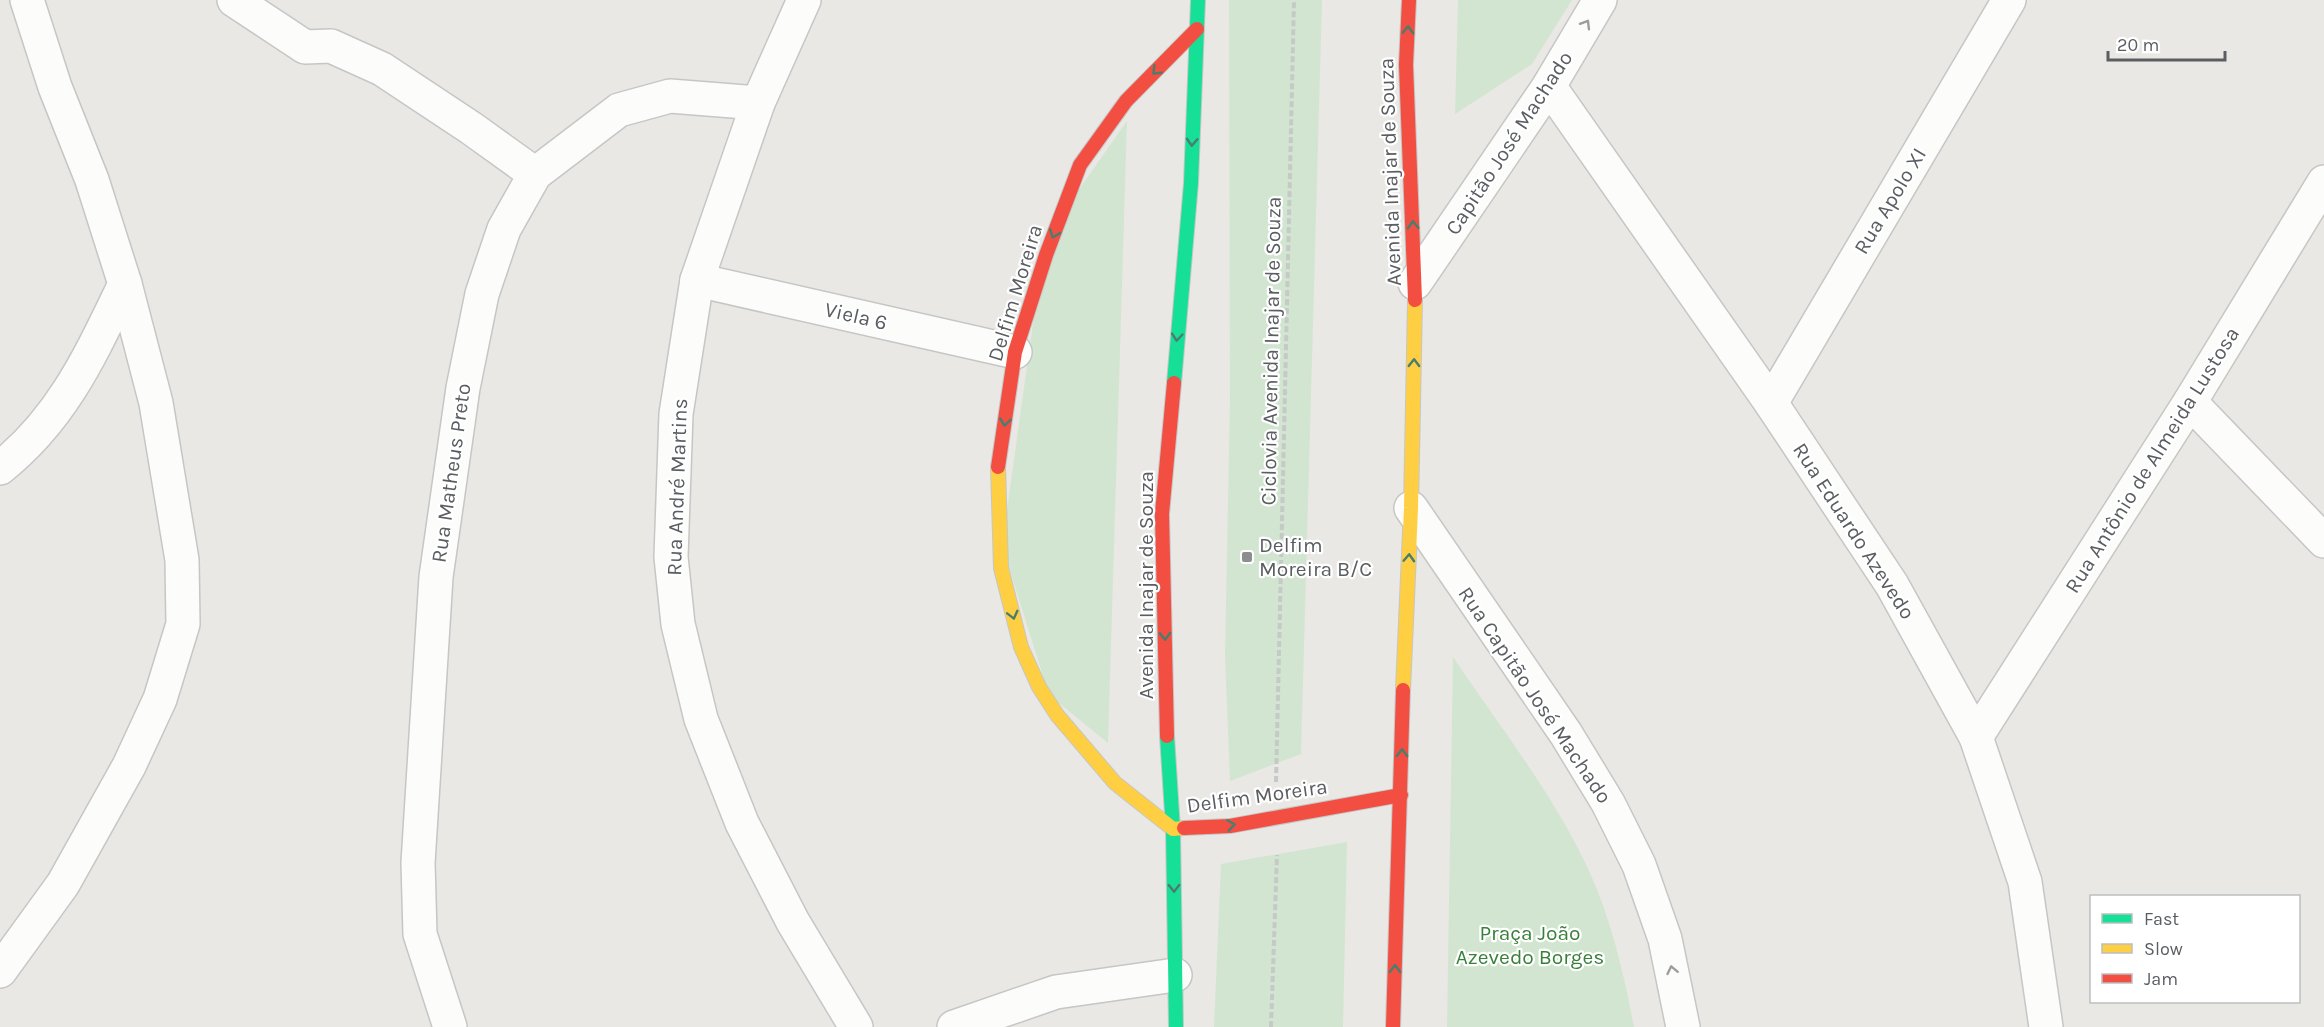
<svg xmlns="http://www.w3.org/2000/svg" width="2324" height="1027" font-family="Karla,sans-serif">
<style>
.green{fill:#d2e5d0}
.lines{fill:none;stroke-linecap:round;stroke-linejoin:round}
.street-casing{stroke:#c6c6c6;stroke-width:36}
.fast-casing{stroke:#c6c6c6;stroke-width:16}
.slow-casing{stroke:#c6c6c6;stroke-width:16}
.jam-casing{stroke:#c6c6c6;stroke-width:16}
.path{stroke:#c5c9c7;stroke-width:4;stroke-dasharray:6 3;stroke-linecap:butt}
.street{stroke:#fcfcfb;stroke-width:33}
.fast{stroke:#16e098;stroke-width:14}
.slow{stroke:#ffcf43;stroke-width:14}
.jam{stroke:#f24e42;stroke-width:14}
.oneway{stroke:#9b9d9f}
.oneway2{stroke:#497e6f}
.poi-dot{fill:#8c8e8f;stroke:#fff;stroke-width:2}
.labels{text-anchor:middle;stroke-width:4.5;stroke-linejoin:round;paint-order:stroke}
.street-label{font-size:21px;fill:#5a5d61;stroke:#fff}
.poi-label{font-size:21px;fill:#5a5d61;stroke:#fff;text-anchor:start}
.park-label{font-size:21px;fill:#39813b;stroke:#fff}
</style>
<rect width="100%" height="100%" fill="#e9e8e4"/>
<g class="green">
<polygon points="1229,0 1322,0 1301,754 1230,781 1225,655 1230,401"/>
<polygon points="1458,0 1572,0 1532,64 1455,114"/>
<polygon points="1127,121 1108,743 1049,695 1002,545 1045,238"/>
<path d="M1453,657C1500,727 1555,796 1590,873C1612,922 1624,975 1634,1027H1447Z"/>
<polygon points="1347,842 1343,1027 1214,1027 1221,864"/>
</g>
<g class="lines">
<defs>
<g id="street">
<polyline points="234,0 305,47 331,46 382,69 471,128 535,174"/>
<polyline points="804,0 758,103 697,280 676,414 671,557 678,624 701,719 742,823 793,922 856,1027"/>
<polyline points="1549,86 1771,403 1892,585 1976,737 2025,882 2046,1027"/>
<polyline points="697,280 1015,352"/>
<polyline points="1415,283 1549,86 1600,0"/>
<polyline points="2190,402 2324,541"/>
<polyline points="1771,403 2009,0"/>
<path d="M0,468C63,418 91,354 125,284"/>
<polyline points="1411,508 1566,734 1608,803 1639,865 1665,939 1683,1027"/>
<polyline points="1976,737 2190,402 2324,182"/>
<polyline points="0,971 63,884 129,766 160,699 183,624 182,560 156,403 125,284 92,180 55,87 27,0"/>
<polyline points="450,1027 420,934 418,863 436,577 463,388 482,294 504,229 535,174 619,110 670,96 758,103"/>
<polyline points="954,1027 1056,992 1175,975"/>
</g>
<g id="fast">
<polyline points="1174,383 1191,183 1198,0"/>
<polyline points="1167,736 1173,829 1176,1027"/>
</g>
<g id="slow">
<polyline points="998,467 1001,568 1021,647 1039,687 1057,715 1115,783 1173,829 1184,828"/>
<polyline points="1403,690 1411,508 1415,300"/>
</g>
<g id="jam">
<polyline points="1409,0 1406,65 1415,300"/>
<polyline points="998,467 1015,352 1046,255 1080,165 1126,101 1197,29"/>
<polyline points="1167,736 1162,514 1174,383"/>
<polyline points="1184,828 1230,826 1401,795"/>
<polyline points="1393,1027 1403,690"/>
</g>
</defs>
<use href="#street" class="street-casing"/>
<use href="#fast" class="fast-casing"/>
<use href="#slow" class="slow-casing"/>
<use href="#jam" class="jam-casing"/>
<g class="path">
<polyline points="1276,782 1294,0"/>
<polyline points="1271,1027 1277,855"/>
</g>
<use href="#street" class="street"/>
<use href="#fast" class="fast"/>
<use href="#slow" class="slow"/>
<use href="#jam" class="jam"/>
</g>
<defs><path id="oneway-chevron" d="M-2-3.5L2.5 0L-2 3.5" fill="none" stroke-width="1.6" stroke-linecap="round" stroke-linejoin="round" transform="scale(1.5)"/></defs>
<g class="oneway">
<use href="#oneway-chevron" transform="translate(1586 24) rotate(-59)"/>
<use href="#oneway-chevron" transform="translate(1672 970) rotate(-102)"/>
</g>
<g class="oneway2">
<use href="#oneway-chevron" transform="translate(1408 30) rotate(-88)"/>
<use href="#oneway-chevron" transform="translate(1156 71) rotate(135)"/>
<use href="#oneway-chevron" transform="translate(1192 142) rotate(93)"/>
<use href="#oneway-chevron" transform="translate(1413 225) rotate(-92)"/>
<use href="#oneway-chevron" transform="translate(1054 234) rotate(111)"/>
<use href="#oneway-chevron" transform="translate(1177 337) rotate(95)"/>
<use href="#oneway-chevron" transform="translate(1414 363) rotate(-89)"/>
<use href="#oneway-chevron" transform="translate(1005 422) rotate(98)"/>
<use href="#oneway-chevron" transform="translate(1409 558) rotate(-87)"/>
<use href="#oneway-chevron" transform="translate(1013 615) rotate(76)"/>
<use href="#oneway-chevron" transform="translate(1165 636) rotate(89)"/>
<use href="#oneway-chevron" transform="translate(1402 753) rotate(-89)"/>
<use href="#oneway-chevron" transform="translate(1231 825) rotate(-8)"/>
<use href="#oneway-chevron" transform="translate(1174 888) rotate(89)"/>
<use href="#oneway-chevron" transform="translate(1395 969) rotate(-89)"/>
</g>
<rect class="poi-dot" x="1241" y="551" width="12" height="12" rx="3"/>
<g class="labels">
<g class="street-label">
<text transform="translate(1509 143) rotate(-57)" y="7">Capitão José Machado</text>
<text transform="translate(1390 172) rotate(-92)" y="7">Avenida Inajar de Souza</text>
<text transform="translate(1890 201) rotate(-59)" y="7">Rua Apolo XI</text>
<text transform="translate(1015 293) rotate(-73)" y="7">Delfim Moreira</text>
<text transform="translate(856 316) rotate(13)" y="7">Viela 6</text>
<text transform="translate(1271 351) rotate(-89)" y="7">Ciclovia Avenida Inajar de Souza</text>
<text transform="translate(2152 460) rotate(-58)" y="7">Rua Antônio de Almeida Lustosa</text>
<text transform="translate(451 473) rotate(-82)" y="7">Rua Matheus Preto</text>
<text transform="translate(677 487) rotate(-88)" y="7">Rua André Martins</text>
<text transform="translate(1854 531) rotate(57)" y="7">Rua Eduardo Azevedo</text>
<text transform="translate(1146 585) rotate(-90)" y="7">Avenida Inajar de Souza</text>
<text transform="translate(1535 695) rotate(56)" y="7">Rua Capitão José Machado</text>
<text transform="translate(1257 796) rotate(-8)" y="7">Delfim Moreira</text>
</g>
<g class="poi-label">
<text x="1259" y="552">Delfim<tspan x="1259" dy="24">Moreira B/C</tspan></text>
</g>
<g class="park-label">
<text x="1530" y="940">Praça João<tspan x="1530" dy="24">Azevedo Borges</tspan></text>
</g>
</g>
<rect x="2090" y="895" width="210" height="108" fill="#ffffff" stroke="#bdbec0" stroke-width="1.5"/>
<rect x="2102" y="914" width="30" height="9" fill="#16e098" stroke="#bdbec0" stroke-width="1.5"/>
<text x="2144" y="925" font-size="18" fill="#5a5d61">Fast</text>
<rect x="2102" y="944" width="30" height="9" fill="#ffcf43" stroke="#bdbec0" stroke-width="1.5"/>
<text x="2144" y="955" font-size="18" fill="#5a5d61">Slow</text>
<rect x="2102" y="974" width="30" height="9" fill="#f24e42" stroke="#bdbec0" stroke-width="1.5"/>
<text x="2144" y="985" font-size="18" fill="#5a5d61">Jam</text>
<path d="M2108 51v9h117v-9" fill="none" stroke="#5a5d61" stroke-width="3"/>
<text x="2117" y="51" font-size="18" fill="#5a5d61" stroke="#ffffff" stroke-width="4.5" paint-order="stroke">20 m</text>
</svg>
